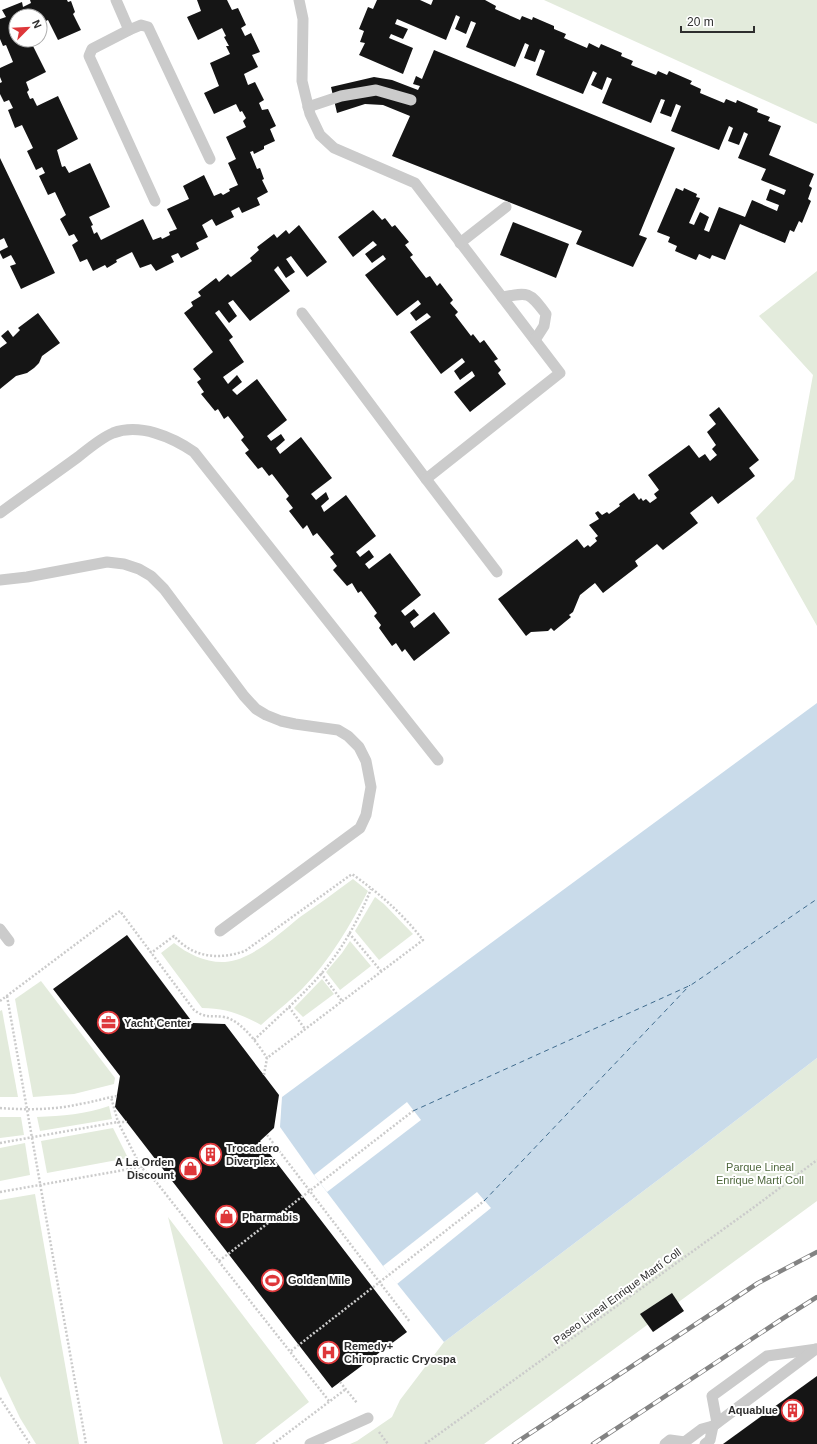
<svg xmlns="http://www.w3.org/2000/svg" width="817" height="1444" font-family="Arial,sans-serif">
<style>
.green{fill:#e3ebdc}
.water{fill:#c9dbea}
.pier{fill:#fff}
.lines{fill:none;stroke-linecap:round;stroke-linejoin:round}
.ferry{stroke:#3f6b8d;stroke-width:1;stroke-dasharray:5 4;stroke-linecap:butt}
.building{fill:#151515}
.path{stroke:#cbcbcb;stroke-width:2.5;stroke-dasharray:2 2;stroke-linecap:butt}
.service{stroke:#cbcbcb;stroke-width:11}
.rail-casing{stroke:#838383;stroke-width:4.5}
.rail{stroke:#fff;stroke-width:3;stroke-dasharray:9;stroke-linecap:butt}
.labels{text-anchor:middle;stroke-width:4;stroke-linejoin:round;paint-order:stroke}
.poi-label{font-size:11px;font-weight:bold;fill:#2e2e2e;stroke:#fff;text-anchor:start}
.park-label{font-size:11px;fill:#4f683d;stroke:#fff}
.street-label{font-size:11px;fill:#2e2e2e;stroke:#fff}
</style>
<rect width="100%" height="100%" fill="#fff"/>
<g class="green">
<polygon points="544,0 817,0 817,124"/>
<polygon points="817,271 817,626 756,518 794,479 813,375 759,316"/>
<path d="M353,879L368,891C350,926 330,960 302,989C289,1002 274,1013 261,1025C241,1014 225,1008 202,1008L161,953L174,943C188,954 206,963 225,962C252,960 280,933 300,917C318,905 335,892 353,879Z"/>
<polygon points="375,897 384,904 413,934 379,960 355,931"/>
<polygon points="350,941 371,966 340,990 326,972 342,953"/>
<polygon points="322,979 334,994 303,1017 294,1008"/>
<polygon points="41,981 115,1078 114,1084 74,1094 33,1097 15,999"/>
<polygon points="2,1010 18,1097 0,1097 0,1011"/>
<polygon points="817,1058 817,1201 484,1444 350,1444 357,1441 392,1417 400,1400 444,1342 691,1155"/>
<path d="M109,1106L112,1119L40,1131L37,1117C62,1116 86,1114 109,1106Z"/>
<polygon points="0,1117 21,1117 24,1135 0,1138"/>
<polygon points="113,1128 128,1158 47,1173 41,1141"/>
<polygon points="25,1143 30,1175 0,1181 0,1148"/>
<polygon points="35,1194 79,1444 36,1444 20,1418 0,1376 0,1200"/>
<polygon points="168,1217 309,1402 255,1444 223,1444"/>
</g>
<polygon class="water" points="817,703 817,1058 691,1155 444,1342 383,1266 314,1175 280,1127 282,1097"/>
<g class="pier">
<polygon points="407,1102 421,1120 327,1192 314,1175"/>
<polygon points="477,1192 491,1208 397,1284 383,1266"/>
</g>
<g class="lines">
<g class="ferry">
<polyline points="413,1111 691,985 817,899"/>
<polyline points="484,1201 690,985"/>
</g>
</g>
<g class="building">
<polygon points="30,0 67,0 68,2 71,1 75,12 73,14 81,30 58,40 48,20 41,23 40,16 16,16 16,40 30,40 46,72 26,82 29,90 27,92 30,99 33,98 37,106 58,96 78,139 57,150 62,167 65,166 69,173 90,163 110,207 89,217 93,225 91,226 94,234 97,232 101,240 143,219 153,240 161,237 162,239 170,235 169,232 177,229 167,209 189,199 183,186 204,175 214,196 221,193 223,195 230,191 229,189 238,185 228,163 236,159 226,137 246,127 243,121 246,118 242,111 240,112 236,104 214,114 204,93 219,86 210,63 230,54 226,46 229,46 224,37 226,36 222,28 198,40 187,17 201,11 197,0 227,0 232,10 238,8 246,25 241,28 245,36 251,33 260,52 252,55 258,67 244,74 248,85 255,82 264,100 259,103 262,110 268,109 276,126 270,129 275,141 264,146 264,149 254,154 253,151 250,152 257,169 260,168 264,179 262,180 268,192 257,198 260,205 242,213 239,207 231,211 234,217 216,226 212,219 202,225 208,237 196,243 199,249 181,258 178,253 171,256 174,262 156,271 151,264 140,268 132,252 116,260 117,262 107,268 105,265 93,271 87,259 80,262 72,245 78,241 74,234 69,236 60,219 66,215 55,192 48,195 39,176 45,173 42,167 36,170 27,151 33,148 22,125 15,128 8,110 13,108 9,100 4,102 0,94 0,83 2,82 0,77 0,68 13,62 6,45 3,46 0,39 0,19 6,17 2,10 22,2 23,7 31,3"/>
<polygon points="377,0 420,0 431,5 433,0 485,0 496,6 495,9 520,20 522,16 532,20 533,17 554,26 554,29 566,34 564,38 587,48 589,43 599,48 601,44 622,53 621,56 633,61 631,65 656,75 658,71 667,75 669,71 692,81 690,84 701,89 700,93 724,103 726,99 736,103 737,100 758,109 757,112 770,117 768,121 781,126 769,155 814,174 809,186 812,188 808,199 811,201 802,223 799,221 794,232 790,230 785,243 740,224 725,260 712,255 710,259 699,254 696,260 675,251 677,246 668,242 670,237 657,232 676,188 683,191 684,188 697,194 696,197 700,198 689,223 694,225 700,212 709,217 704,230 709,232 719,207 745,217 752,200 777,211 779,205 766,200 770,189 784,195 786,190 761,180 766,169 738,158 748,134 744,132 739,145 728,141 733,128 729,126 719,150 671,131 681,106 676,104 671,117 660,113 665,100 661,99 651,123 602,103 612,79 607,77 602,90 591,85 597,73 593,71 583,94 536,75 545,51 540,49 535,62 524,58 529,45 525,43 515,67 466,47 476,23 471,21 466,34 455,29 460,17 456,15 446,40 397,19 395,24 408,29 403,39 391,34 389,38 413,48 403,74 359,55 365,43 360,42 364,31 359,29 368,7 373,9"/>
<polygon points="434,50 675,148 639,235 647,238 633,267 576,244 582,231 392,156 410,116 383,105 365,104 337,113 331,87 374,77 392,80 418,90 420,86 413,84 416,76 422,79"/>
<polygon points="0,158 55,273 21,289 10,266 16,264 11,255 3,259 0,253 0,251 8,247 4,238 0,240"/>
<polygon points="373,210 382,220 385,218 392,227 395,225 409,242 405,245 413,255 410,257 426,278 430,276 437,286 440,283 453,300 450,303 458,312 455,315 471,336 473,334 480,343 484,340 498,359 494,361 501,370 498,373 506,384 470,412 454,392 475,376 472,371 460,380 454,371 465,362 462,358 441,374 410,332 431,317 427,313 416,321 410,313 421,304 418,300 397,316 365,275 386,259 383,255 372,263 365,254 377,245 373,241 353,257 338,237"/>
<polygon points="513,222 569,244 556,278 500,255"/>
<polygon points="299,225 327,262 307,277 291,256 286,259 295,272 286,278 278,266 274,270 290,291 250,321 233,300 228,303 237,316 229,323 219,310 215,313 233,337 229,340 244,362 223,377 228,384 237,375 242,382 232,390 237,395 257,379 287,420 267,436 271,441 281,434 285,440 276,448 280,454 301,437 332,478 311,494 316,500 326,492 329,499 321,506 324,512 346,495 376,536 356,552 360,557 369,550 374,557 365,564 369,569 390,553 421,595 401,611 405,616 414,609 419,615 410,622 414,628 434,612 450,633 414,661 405,649 402,652 396,643 392,646 379,628 381,625 374,616 377,613 361,591 358,593 352,583 347,586 333,570 337,566 330,557 334,554 317,533 313,536 307,525 303,529 289,511 293,508 286,499 289,496 272,474 269,476 262,467 258,469 245,453 249,450 241,440 244,437 228,416 224,419 218,409 215,411 201,394 204,392 197,382 201,379 193,369 213,352 184,313 193,306 191,302 201,296 198,292 216,278 219,282 228,274 231,277 252,261 250,258 259,250 257,247 274,234 277,238 286,230 289,234"/>
<polygon points="38,313 60,343 42,356 39,363 34,368 27,373 16,376 0,389 0,348 7,343 1,336 8,330 13,337 20,330 18,328"/>
<polygon points="719,407 759,460 749,468 755,476 718,504 712,496 690,513 698,523 663,550 657,544 635,561 638,566 603,593 595,583 580,595 573,612 569,615 571,617 554,631 551,628 548,631 531,632 526,636 498,599 577,539 584,548 588,545 590,547 597,541 595,538 598,536 589,525 599,519 595,513 598,511 602,515 607,512 609,514 620,506 619,504 634,493 639,500 641,498 643,501 646,499 650,503 657,498 654,494 659,490 648,475 689,445 699,458 705,454 710,461 717,455 712,449 716,445 707,432 716,424 709,415"/>
<polygon points="127,935 193,1023 225,1024 279,1095 274,1128 260,1141 407,1332 332,1388 115,1107 120,1076 53,989"/>
<polygon points="672,1293 684,1311 653,1332 640,1314"/>
<polygon points="817,1376 817,1444 723,1444"/>
</g>
<g class="lines">
<g class="path">
<polyline points="349,933 381,971"/>
<polyline points="321,973 342,1001"/>
<polyline points="7,996 86,1444"/>
<path d="M0,1001L120,911L194,1010C206,1019 211,1015 224,1017C241,1020 258,1044 267,1058L423,940C401,912 380,894 352,874L245,951C219,960 193,958 174,936L151,953"/>
<polyline points="289,1007 305,1029"/>
<path d="M254,1040C277,1018 301,997 322,973C343,948 359,919 371,889"/>
<polyline points="264,1075 267,1058"/>
<path d="M0,1108C26,1110 54,1110 80,1104C93,1102 105,1098 117,1096"/>
<polyline points="267,1135 410,1322"/>
<polyline points="0,1143 118,1122 127,1122"/>
<polyline points="158,1162 141,1167 157,1183 329,1401"/>
<polyline points="0,1192 141,1167 118,1122 111,1097"/>
<polyline points="219,1261 413,1111"/>
<polyline points="291,1351 484,1201"/>
<polyline points="340,1382 357,1403"/>
<polyline points="0,1398 30,1444"/>
<polyline points="379,1432 388,1444"/>
<polyline points="273,1444 346,1389"/>
<polyline points="425,1444 757,1205 817,1160"/>
</g>
<g class="service">
<polyline points="116,0 129,30 141,25 148,27 210,159"/>
<polyline points="299,0 303,19 302,81 310,114 320,135 334,148 415,183 560,373 426,479 302,313"/>
<polyline points="129,30 92,49 89,56 155,201"/>
<polyline points="308,107 341,96 376,90 411,100"/>
<polyline points="460,243 506,207"/>
<path d="M502,297C530,292 529,292 546,314L544,326L535,340"/>
<polyline points="426,479 497,572"/>
<path d="M0,513C26,494 52,476 78,457C88,449 101,438 113,433C140,423 172,437 194,452L438,760"/>
<polyline points="0,580 27,577 107,562 124,564 139,569 151,576 164,589 244,696 256,709 266,715 281,721 295,724 338,730 348,736 359,747 366,761 371,787 366,815 360,828 220,931"/>
<polyline points="0,929 9,941"/>
<polyline points="717,1423 712,1396 767,1356 817,1349"/>
<polyline points="713,1426 816,1349"/>
<polyline points="310,1444 368,1418"/>
<polyline points="665,1444 670,1440 685,1442"/>
<polyline points="682,1444 702,1429 713,1426 710,1440 705,1444"/>
</g>
<defs>
<g id="rail">
<polyline points="514,1444 758,1283 817,1252"/>
<polyline points="593,1444 782,1319 817,1297"/>
</g>
</defs>
<use href="#rail" class="rail-casing"/>
<use href="#rail" class="rail"/>
</g>
<defs>
<symbol id="office-ring" viewBox="-11 -11 22 22"><circle r="9.5" fill="#fff" stroke="#de373a" stroke-width="1.5"/><path d="M-6-3h4V-5.5h4V-3h4V5H-6ZM-1-4.5V-3h2v-1.5ZM-6 0V1H6V0Z" fill="#de373a"/></symbol>
<symbol id="building-ring" viewBox="-11 -11 22 22"><circle r="9.5" fill="#fff" stroke="#de373a" stroke-width="1.5"/><path d="M-4-6H4V6H1V3H-1V6H-4ZM-2.5-4.3h1.7v1.8h-1.7ZM.8-4.3h1.7v1.8H.8ZM-2.5-1h1.7V.8h-1.7ZM.8-1h1.7V.8H.8Z" fill="#de373a"/></symbol>
<symbol id="shop-ring" viewBox="-11 -11 22 22"><circle r="9.5" fill="#fff" stroke="#de373a" stroke-width="1.5"/><path d="M-5-2.5h2.3a2.7 3.5 0 0 1 5.4 0H5L5.5 6h-11ZM-1.5-2.5h3a1.5 2.3 0 0 0-3 0Z" fill="#de373a"/></symbol>
<symbol id="stadium-ring" viewBox="-11 -11 22 22"><circle r="9.5" fill="#fff" stroke="#de373a" stroke-width="1.5"/><path d="M0-5a6.5 5 0 1 0 0 10a6.5 5 0 1 0 0-10ZM-3.5-1.8h7v3.6h-7Z" fill="#de373a"/></symbol>
<symbol id="hospital-ring" viewBox="-11 -11 22 22"><circle r="9.5" fill="#fff" stroke="#de373a" stroke-width="1.5"/><path d="M-5-5h3v3.5h4V-5h3V5h-3V1.5h-4V5h-3Z" fill="#de373a"/></symbol>
</defs>
<g fill-rule="evenodd">
<use href="#office-ring" x="96" y="1010" width="25" height="25"/>
<use href="#building-ring" x="198" y="1142" width="25" height="25"/>
<use href="#shop-ring" x="178" y="1156" width="25" height="25"/>
<use href="#shop-ring" x="214" y="1204" width="25" height="25"/>
<use href="#stadium-ring" x="260" y="1268" width="25" height="25"/>
<use href="#hospital-ring" x="316" y="1340" width="25" height="25"/>
<use href="#building-ring" x="780" y="1398" width="25" height="25"/>
</g>
<g class="labels">
<g class="poi-label">
<text x="124" y="1027">Yacht Center</text>
<text x="226" y="1152">Trocadero<tspan x="226" dy="13">Diverplex</tspan></text>
<text x="174" y="1166" text-anchor="end">A La Orden<tspan x="174" dy="13">Discount</tspan></text>
<text x="242" y="1221">Pharmabis</text>
<text x="288" y="1284">Golden Mile</text>
<text x="344" y="1350">Remedy+<tspan x="344" dy="13">Chiropractic Cryospa</tspan></text>
<text x="778" y="1414" text-anchor="end">Aquablue</text>
</g>
<g class="park-label">
<text x="760" y="1171">Parque Lineal<tspan x="760" dy="13">Enrique Martí Coll</tspan></text>
</g>
<g class="street-label">
<text transform="translate(617 1296) rotate(-36)" y="4">Paseo Lineal Enrique Martí Coll</text>
</g>
</g>
<g transform="translate(28 28) rotate(66)"><circle r="19" fill="#ffffff" stroke="#ababab"/>
<path d="M0-3L7 15L0 10L-7 15Z" fill="#de373a"/>
<text y="-6" font-size="11" font-weight="bold" text-anchor="middle" fill="#2e2e2e">N</text>
</g>
<path d="M681 26v6h73v-6" fill="none" stroke="#2e2e2e" stroke-width="2"/>
<text x="687" y="26" font-size="12" fill="#2e2e2e" stroke="#ffffff" stroke-width="3" paint-order="stroke">20 m</text>
</svg>
